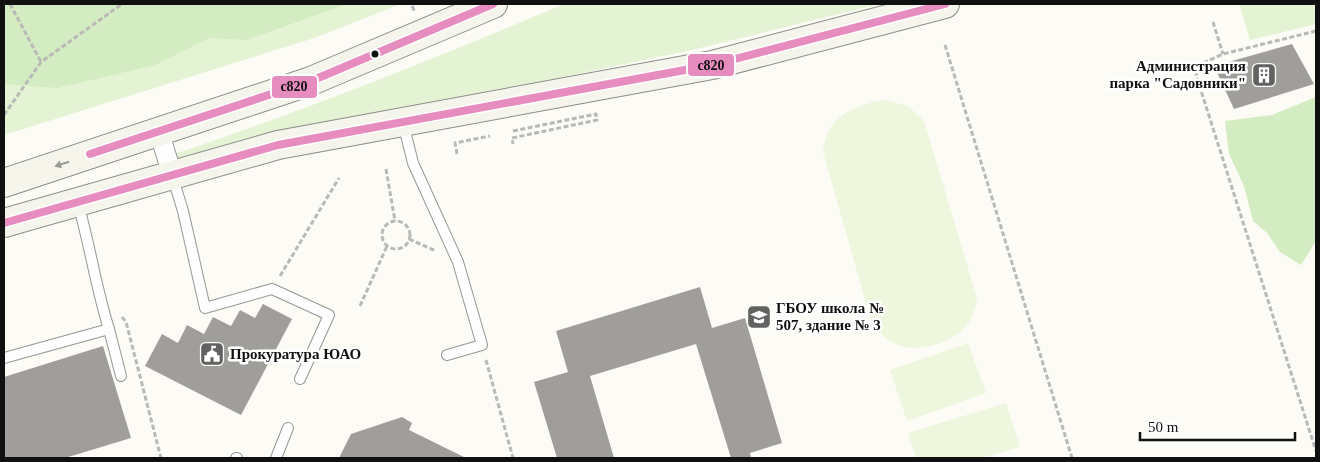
<svg xmlns="http://www.w3.org/2000/svg" width="1320" height="462" font-family="'Times New Roman',serif">
<style>
.green{fill:#e4f3d3}
.forest{fill:#d4ecc1}
.pitch{fill:#eef7de}
.building{fill:#a09e9a}
.lines{fill:none;stroke-linecap:round;stroke-linejoin:round}
.service-casing{stroke:#969693;stroke-width:12}
.minor-casing{stroke:#969693;stroke-width:21}
.secondary-casing{stroke:#8d8c8a;stroke-width:30}
.path{stroke:#b9b9b8;stroke-width:3;stroke-dasharray:5 2.5;stroke-linecap:butt}
.service{stroke:#fffefe;stroke-width:10}
.minor{stroke:#fffefe;stroke-width:19}
.secondary{stroke:#f5f5eb;stroke-width:28}
.bus-1-casing{stroke:#fff;stroke-width:11}
.bus-1{stroke:#e78cbf;stroke-width:8}
.oneway{fill:#999993}
.bus-dot{fill:#101010;stroke:#fff;stroke-width:2}
.labels{text-anchor:middle;stroke-width:5;stroke-linejoin:round;paint-order:stroke}
.poi-label{font-size:15px;font-weight:bold;fill:#101010;stroke:#fff;text-anchor:start}
.line-badge{stroke:#fff;stroke-width:2}
.pale-badge-label{font-size:14px;text-anchor:middle;font-weight:bold;fill:#111}
</style>
<rect width="100%" height="100%" fill="#fcfbf5"/>
<g class="green">
<polygon points="4,4 401,4 314,38 4,135"/>
<path d="M564,4H880L692,50L558,78L381,111L274,136L176,163L172,155C305,110 435,59 564,4Z"/>
<polygon points="1239,4 1316,4 1316,24 1250,40"/>
</g>
<g class="forest">
<polygon points="4,4 347,4 247,40 209,38 155,65 58,88 4,84"/>
<polygon points="1316,97 1316,241 1301,265 1280,252 1267,233 1253,221 1244,186 1229,154 1225,121 1272,115"/>
</g>
<g class="pitch">
<path d="M885,100L908,106L924,121L977,298C974,325 959,337 934,345C905,353 883,344 870,317L823,152C826,117 853,105 885,100Z"/>
<polygon points="968,343 986,393 907,421 890,370"/>
<polygon points="1006,403 1020,447 982,458 916,458 908,433"/>
</g>
<g class="building">
<polygon points="1292,44 1314,84 1234,109 1214,66"/>
<polygon points="700,287 712,328 745,318 782,443 750,453 751,458 731,458 696,344 590,376 614,458 557,458 534,382 568,372 556,331"/>
<polygon points="263,304 292,319 241,415 145,366 162,334 178,343 187,325 204,334 213,317 231,326 240,310 255,318"/>
<polygon points="103,346 131,438 65,458 4,458 4,377"/>
<polygon points="402,417 412,423 409,430 466,458 339,458 351,434"/>
</g>
<g class="lines">
<defs>
<g id="service">
<polyline points="403,123 413,163 458,262 482,345 447,355"/>
<polyline points="172,175 183,211 205,308 272,289 329,315 300,379"/>
<polyline points="109,329 121,376"/>
<path d="M4,358L109,329C96,288 90,245 78,204"/>
<polyline points="236,458 237,458"/>
<polyline points="276,458 288,428"/>
</g>
<polyline id="minor" points="159,132 172,174"/>
<g id="secondary">
<polyline points="4,183 311,81 493,4"/>
<polyline points="4,223 278,145 712,65 945,4"/>
</g>
</defs>
<use href="#service" class="service-casing"/>
<use href="#minor" class="minor-casing"/>
<use href="#secondary" class="secondary-casing"/>
<g class="path">
<polyline points="10,4 41,62"/>
<polyline points="412,6 415,12"/>
<polyline points="1213,22 1223,54"/>
<polyline points="1316,31 1223,54 1201,64 1196,75 1316,451"/>
<polyline points="945,45 1072,458"/>
<polyline points="4,115 41,62 122,4"/>
<polyline points="513,131 596,114 597,120 512,138 513,144"/>
<polyline points="457,154 455,143 490,136"/>
<polyline points="386,169 395,221"/>
<circle cx="396" cy="235" r="14"/>
<polyline points="409,239 436,251"/>
<polyline points="280,276 339,178"/>
<polyline points="360,306 387,246"/>
<polyline points="122,317 126,322 161,458"/>
<polyline points="486,360 513,458"/>
</g>
<use href="#service" class="service"/>
<use href="#minor" class="minor"/>
<use href="#secondary" class="secondary"/>
<defs>
<g id="bus-1">
<polyline points="90,154 311,81 493,4"/>
<polyline points="4,223 278,145 712,65 945,4"/>
</g>
</defs>
<use href="#bus-1" class="bus-1-casing"/>
<use href="#bus-1" class="bus-1"/>
</g>
<defs><path id="oneway-solid" d="M-6-.8H1V-3.2L6.5 0L1 3.2V.8H-6Z" transform="scale(1.25)"/></defs>
<use class="oneway" href="#oneway-solid" transform="translate(62 164) rotate(162)"/>
<defs>
<symbol id="building-square" viewBox="-11 -11 22 22"><rect x="-9" y="-9" width="18" height="18" rx="4" fill="#636260" stroke="#fff"/><path d="M-4-6H4V6H1V3H-1V6H-4ZM-2.5-4.3h1.7v1.8h-1.7ZM.8-4.3h1.7v1.8H.8ZM-2.5-1h1.7V.8h-1.7ZM.8-1h1.7V.8H.8Z" fill="#fff"/></symbol>
<symbol id="school-square" viewBox="-11 -11 22 22"><rect x="-9" y="-9" width="18" height="18" rx="4" fill="#636260" stroke="#fff"/><path d="M0-5L7-2L0 1L-7-2ZM-4 1L0 2.5L4 1V4Q0 6-4 4Z" fill="#fff"/></symbol>
<symbol id="civic-square" viewBox="-11 -11 22 22"><rect x="-9" y="-9" width="18" height="18" rx="4" fill="#636260" stroke="#fff"/><path d="M-.6-6.5H3V-4.5H.6V-3L4-1V1h2V6H-6V1h2V-1L-.6-3ZM-1.2 2.5V6h2.4V2.5Z" fill="#fff"/></symbol>
</defs>
<g fill-rule="evenodd">
<use href="#building-square" x="1250" y="61" width="28" height="28"/>
<use href="#school-square" x="745" y="303" width="28" height="28"/>
<use href="#civic-square" x="198" y="340" width="28" height="28"/>
</g>
<circle class="bus-dot" cx="375" cy="54" r="4.5"/>
<g class="labels">
<g class="poi-label">
<text x="1246" y="71" text-anchor="end">Администрация<tspan x="1246" dy="17">парка "Садовники"</tspan></text>
<text x="776" y="313">ГБОУ школа №<tspan x="776" dy="17">507, здание № 3</tspan></text>
<text x="230" y="359">Прокуратура ЮАО</text>
</g>
</g>
<g class="line-badge">
<rect x="687" y="53" width="48" height="24" rx="5" fill="#e78cbf"/>
<rect x="271" y="75" width="47" height="24" rx="5" fill="#e78cbf"/>
</g>
<g class="pale-badge-label">
<text x="711" y="70">с820</text>
<text x="294" y="91">с820</text>
</g>
<rect width="1320" height="462" fill="none" stroke="#101010" stroke-width="10"/>
<path d="M1140 432v8h155v-8" fill="none" stroke="#101010" stroke-width="2.5"/>
<text x="1148" y="432" font-size="15" fill="#101010" stroke="#ffffff" stroke-width="4" paint-order="stroke">50 m</text>
</svg>
